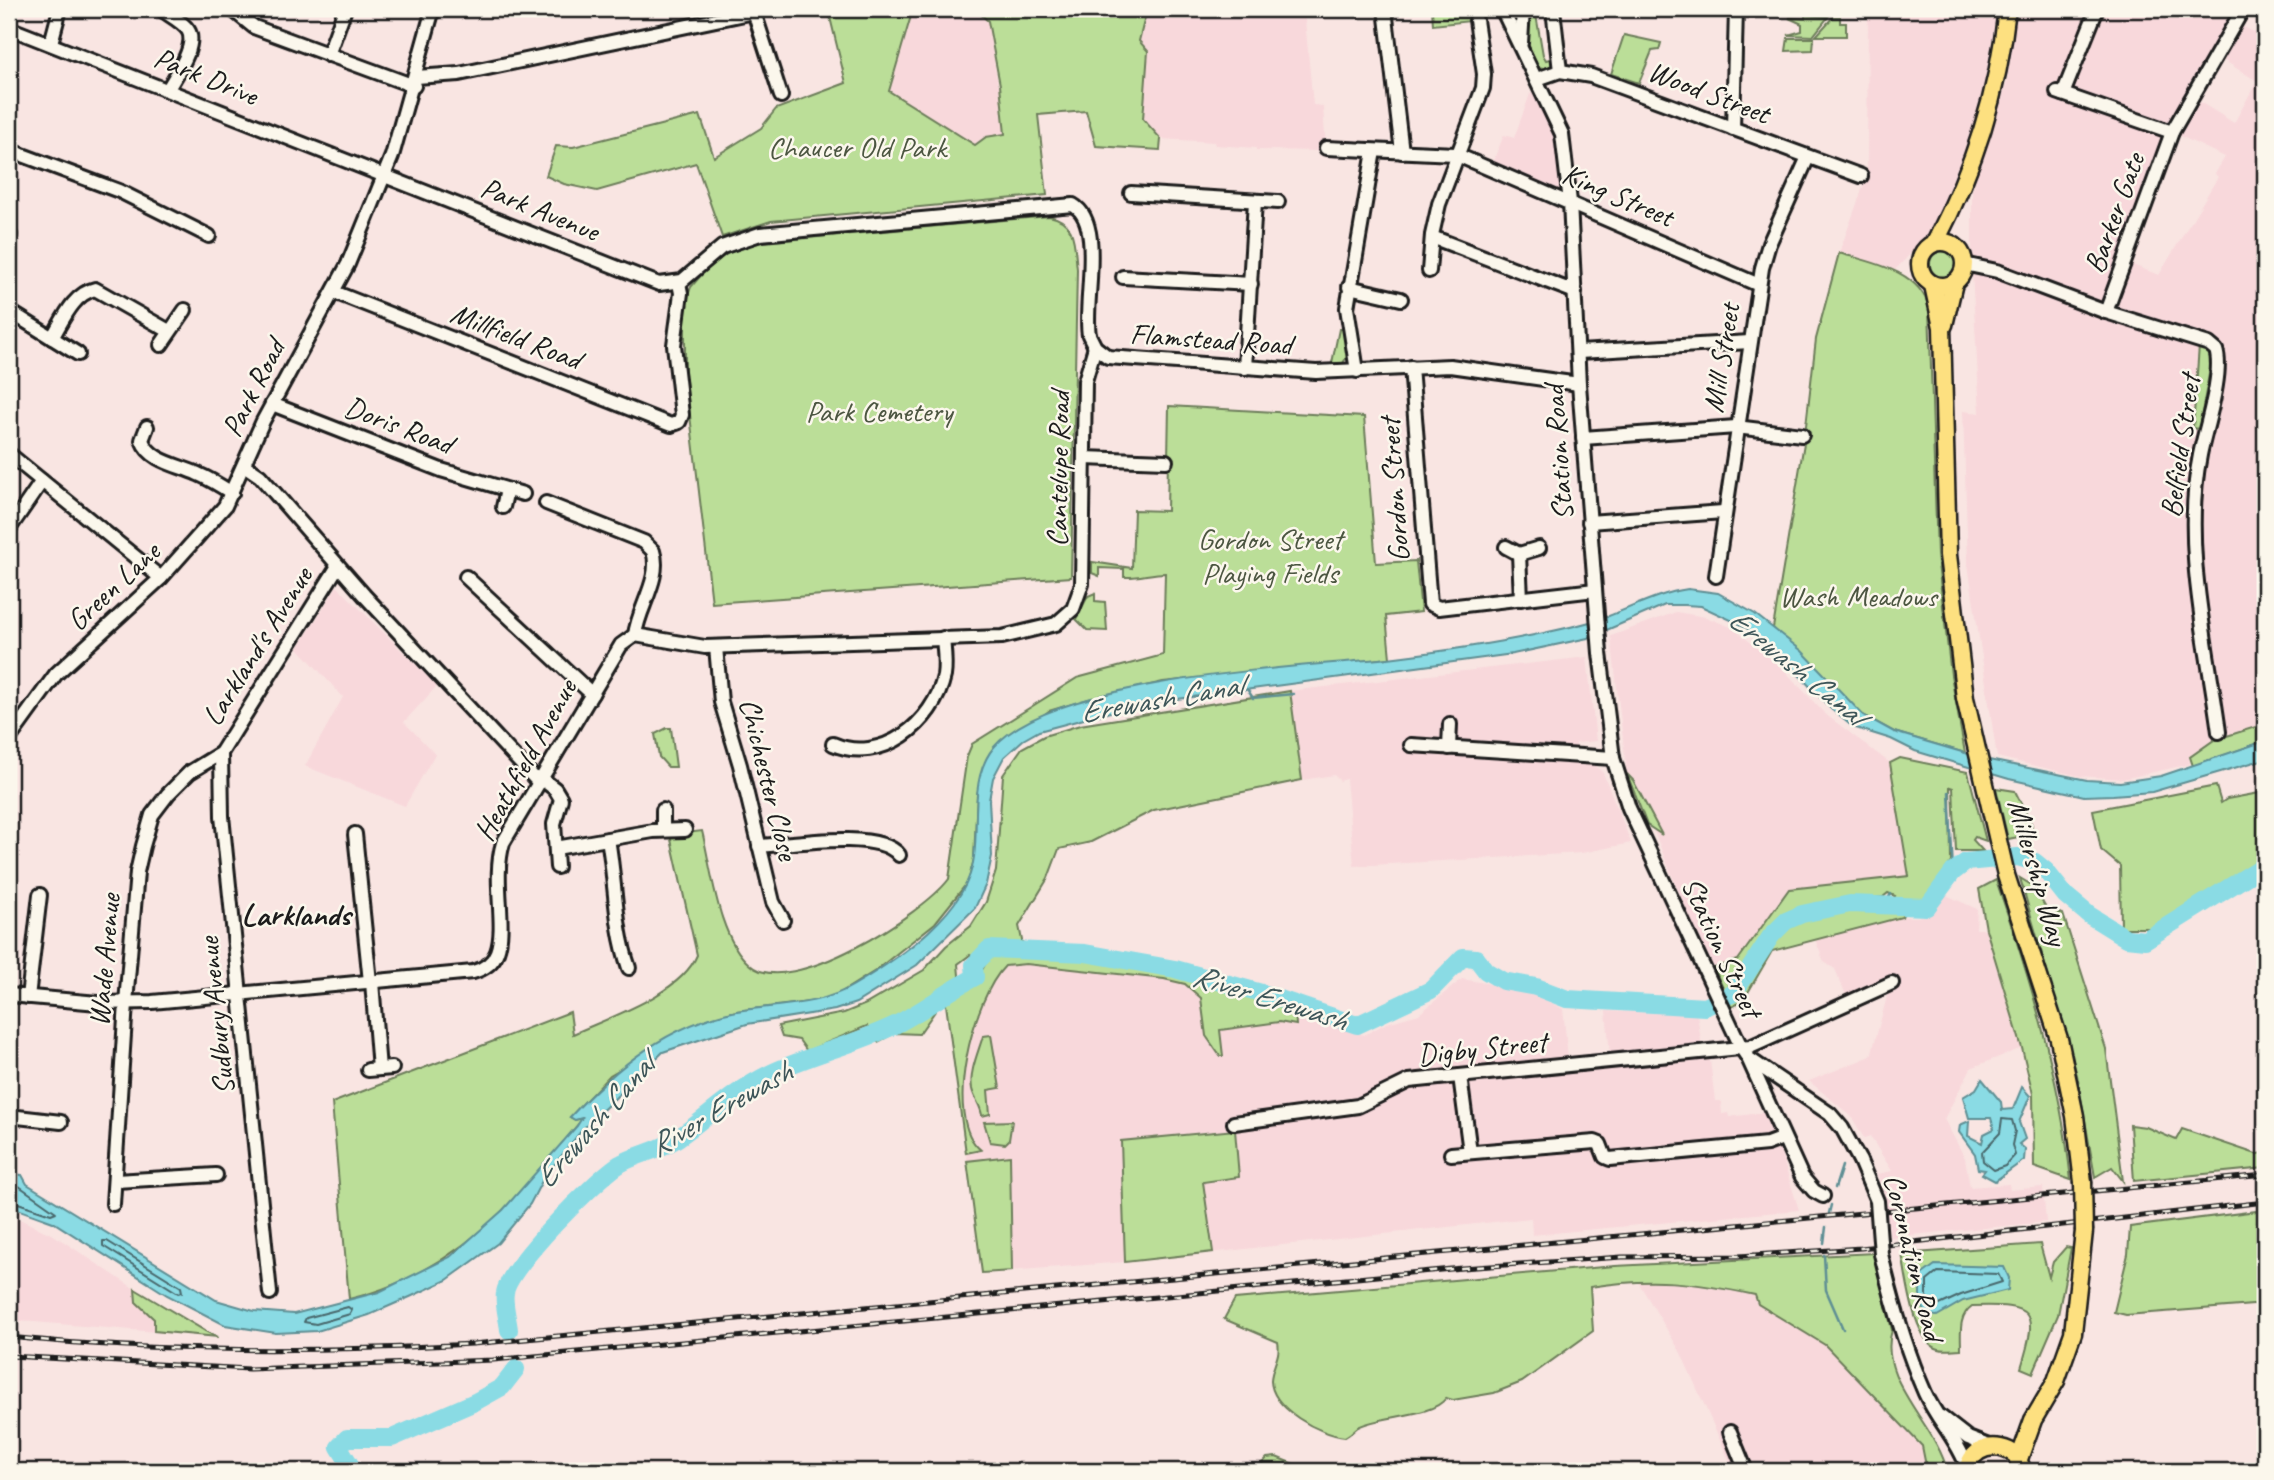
<svg xmlns="http://www.w3.org/2000/svg" width="2274" height="1480" font-family="Caveat,sans-serif">
<style>
.built{fill:#f8d8db;fill-rule:evenodd}
.green{fill:#bbde98;stroke:#6c7d5a;stroke-width:2;fill-rule:evenodd}
.water{fill:#8adbe4;stroke:#5e8f94;stroke-width:2}
.lines{fill:none;stroke-linecap:round;stroke-linejoin:round}
.shore{stroke:#48686c;stroke-width:2}
.stream{stroke:#5e8f94;stroke-width:2.5}
.river{stroke:#8adbe4;stroke-width:18}
.minor-casing{stroke:#1c1c1c;stroke-width:18}
.major-casing{stroke:#1c1c1c;stroke-width:21}
.minor{stroke:#fbf7ec;stroke-width:12}
.major{stroke:#fde080;stroke-width:16}
.rail-casing{stroke:#1c1c1c;stroke-width:5}
.rail{stroke:#fbf7ec;stroke-width:2.5;stroke-dasharray:8;stroke-linecap:butt}
.minor-bridge-casing{stroke:#1c1c1c;stroke-width:18;stroke-linecap:butt}
.major-bridge-casing{stroke:#1c1c1c;stroke-width:21;stroke-linecap:butt}
.minor-bridge{stroke:#fbf7ec;stroke-width:12}
.major-bridge{stroke:#fde080;stroke-width:16}
.labels{text-anchor:middle;stroke-width:5;stroke-linejoin:round;paint-order:stroke}
.street-label{font-size:30px;fill:#1c1c1c;stroke:#fbf7ec}
.park-label{font-size:30px;fill:#4c5641;stroke:#fbf7ec}
.water-label{font-size:32px;font-style:italic;fill:#3d5558;stroke:#fbf7ec}
.neighbourhood-label{font-size:32px;font-weight:bold;fill:#1c1c1c;stroke:#fbf7ec}
</style>
<rect width="100%" height="100%" fill="#f9e5e2"/>
<filter id="ink" filterUnits="userSpaceOnUse"><feTurbulence type="fractalNoise" baseFrequency=".0143" numOctaves="2"/><feDisplacementMap in="SourceGraphic" scale="14" xChannelSelector="R" yChannelSelector="G"/><feConvolveMatrix kernelMatrix="1 2 1 2 8 2 1 2 1" color-interpolation-filters="sRGB"/></filter>
<g filter="url(#ink)">
<g class="built">
<polygon points="913,9 975,9 988,21 998,84 1000,85 1005,135 986,137 975,146 889,91"/>
<polygon points="1147,9 1304,9 1313,105 1323,106 1326,151 1256,150 1256,148 1215,145 1214,142 1161,139 1143,119 1148,51 1139,41"/>
<polygon points="1868,9 1997,9 1988,68 1973,129 1952,187 1932,231 1895,270 1839,253 1867,176"/>
<path d="M2017,9H2248L2239,25L2265,37V724L2214,740L2189,756L2190,764L2123,779L2079,776L1997,757L1968,564L1963,411L1980,413L1972,273V191L2007,81ZM2220,58L2257,81L2234,123L2195,99ZM2178,135L2225,157L2215,174L2218,177L2159,275L2130,264Z"/>
<polygon points="1534,92 1555,139 1563,193 1492,164 1504,135 1514,138 1530,94"/>
<polygon points="337,586 437,686 404,722 435,754 405,806 305,766 343,697 298,648"/>
<polygon points="1676,612 1706,617 1733,628 1784,670 1825,714 1890,763 1910,876 1789,889 1738,960 1714,968 1688,915 1633,780 1627,774 1611,636"/>
<polygon points="1587,657 1596,741 1576,743 1577,763 1596,766 1603,773 1631,843 1582,853 1354,866 1346,779 1340,781 1334,775 1302,780 1290,691"/>
<polygon points="1944,894 1977,909 1976,929 1986,929 2022,1048 1971,1068 1944,1119 1965,1158 1970,1187 2009,1184 2010,1190 2043,1187 2046,1222 1890,1237 1884,1192 1877,1174 1892,1171 1870,1136 1864,1138 1851,1116 1809,1081 1871,1056 1889,989 1849,1002 1835,969 1824,962 1815,939 1900,917 1918,917 1931,911"/>
<polygon points="990,956 1076,958 1159,970 1251,996 1364,1035 1387,1023 1419,1014 1462,979 1503,986 1545,999 1563,1009 1568,1057 1610,1054 1606,1011 1697,1014 1704,1060 1710,1060 1715,1101 1721,1101 1722,1114 1728,1113 1729,1117 1768,1112 1799,1210 1532,1235 1531,1218 1125,1262 982,1273 945,996 978,977"/>
<polygon points="9,1214 55,1236 135,1289 218,1337 9,1320"/>
<polygon points="1637,1280 1712,1286 1755,1295 1758,1304 1825,1345 1922,1447 1927,1471 1734,1471 1681,1353"/>
</g>
<g class="green">
<polygon points="828,9 913,9 889,91 975,145 986,137 1005,134 1000,85 988,21 975,9 1147,9 1139,41 1148,51 1143,119 1161,139 1160,150 1096,146 1086,111 1038,115 1047,195 771,221 722,237 696,163 597,191 564,184 546,176 556,146 573,147 700,115 714,157 761,128 776,109 846,83"/>
<polygon points="1432,9 1457,9 1469,14 1471,21 1433,25"/>
<polygon points="1529,9 1535,9 1543,55 1546,60 1553,58 1553,64 1547,69 1539,67 1526,40"/>
<polygon points="1805,15 1828,17 1813,36 1788,35 1802,31 1802,24 1789,18 1805,19"/>
<polygon points="1833,17 1840,17 1840,23 1846,23 1846,36 1816,36"/>
<polygon points="1624,35 1661,43 1659,50 1652,51 1639,83 1611,74"/>
<polygon points="1788,38 1814,38 1813,50 1786,51"/>
<path d="M1049,216C1077,221 1074,245 1077,269L1071,577L712,603L685,372V304L691,287L709,266L736,248L763,242Z"/>
<circle cx="1943" cy="264" r="13"/>
<path d="M1839,253C1873,263 1918,270 1929,307L1937,555L1951,675L1965,753L1894,732L1863,715L1773,628L1804,443L1816,339Z"/>
<polygon points="1339,329 1343,329 1348,355 1343,363 1332,363"/>
<polygon points="2199,346 2207,349 2212,358 2199,429 2193,428"/>
<path d="M1169,406L1364,417L1376,563L1416,561L1421,612L1386,616L1390,658L1163,682L1092,698L1049,711L988,756L977,794L974,859L968,882L935,923L875,971L835,996L817,1001L736,1011L705,1020L610,1075L570,1117L575,1120L583,1118C516,1201 458,1273 349,1299L332,1103L570,1012L573,1034C610,1017 681,994 697,955L670,835L702,831C712,871 718,938 750,965C788,1000 923,914 949,879L967,756L972,744L1077,678L1163,655L1165,573C1151,573 1138,578 1124,577V569L1099,568V576L1092,573V562L1132,568L1134,510L1167,511Z"/>
<polygon points="1095,593 1095,601 1105,602 1107,631 1087,630 1076,619 1088,596"/>
<path d="M1290,691L1302,780L1154,810L1091,842L1059,849L1048,878L1019,926L1025,955L1113,962L1159,970L1195,978L1295,1011L1296,1025L1279,1022L1220,1030L1223,1056H1220L1206,1036L1201,998L1185,984L1164,979L1026,964L1005,966C974,997 941,1119 981,1150L966,1153L945,997L919,1034L895,1033L878,1042L867,1026L807,1051L799,1040L782,1037L778,1026L844,1013L866,1004L924,970L946,946L971,926L986,902L996,871L1003,775L1022,748L1044,736L1080,725ZM970,955L986,963L978,977L960,987L958,964Z"/>
<polygon points="2265,724 2265,741 2193,766 2190,757 2214,740"/>
<polygon points="667,728 671,728 676,767 668,767 659,757 655,734"/>
<path d="M1900,758L1968,772L1986,841L1975,837L1973,840L1983,851H1956L1953,788L1950,787L1951,862L1924,901H1892L1895,896L1888,893L1883,897C1824,899 1789,903 1756,955C1747,968 1739,986 1725,993L1714,968L1738,960L1789,889L1909,876L1890,763Z"/>
<polygon points="1627,774 1633,780 1662,835 1647,825"/>
<polygon points="2216,786 2221,803 2227,799 2265,792 2265,864 2153,928 2121,928 2120,866 2101,850 2093,810"/>
<polygon points="1996,788 2015,791 2032,825 2029,835 2008,839"/>
<polygon points="2020,878 2033,886 2047,910 2063,914 2106,1049 2123,1181 2112,1167 2095,1177 2077,1075"/>
<path d="M1996,880C2030,978 2060,1077 2071,1180L2034,1167L2033,1094L2022,1048L1986,929L1979,889Z"/>
<path d="M1851,908L1905,909L1902,917L1772,951L1743,1001L1730,1008L1728,1002C1741,993 1747,982 1754,968C1781,923 1801,916 1851,908Z"/>
<path d="M991,1035L1000,1088L988,1090L990,1114L982,1116C981,1105 974,1099 972,1089C969,1072 978,1053 983,1036Z"/>
<polygon points="1012,1121 1009,1140 1005,1144 990,1142 984,1122"/>
<polygon points="2130,1125 2146,1127 2176,1140 2182,1129 2256,1154 2265,1153 2265,1168 2134,1181"/>
<polygon points="1235,1130 1239,1177 1203,1182 1213,1252 1125,1262 1121,1141"/>
<polygon points="1010,1156 1012,1271 982,1273 967,1161"/>
<polygon points="2265,1210 2265,1304 2126,1315 2114,1312 2128,1254 2130,1227"/>
<path d="M2040,1244L2049,1277L2053,1262L2066,1247L2071,1248L2058,1315L2033,1373L2021,1368C2039,1310 2034,1304 1972,1306C1958,1316 1961,1333 1961,1349C1954,1349 1945,1351 1939,1349C1913,1342 1907,1278 1902,1254Z"/>
<path d="M1874,1253L1892,1330C1876,1379 1938,1427 1947,1471H1927L1922,1446L1825,1345L1758,1304L1755,1295C1694,1282 1652,1277 1590,1287L1593,1331L1522,1382L1494,1393L1453,1400L1446,1398C1433,1417 1380,1415 1358,1427C1354,1430 1351,1434 1345,1437C1320,1435 1271,1408 1271,1380C1272,1366 1281,1356 1278,1342L1224,1319L1235,1299L1615,1266Z"/>
<polygon points="135,1289 207,1332 218,1337 154,1331 154,1319 136,1302"/>
<polygon points="1276,1457 1311,1471 1255,1471 1267,1458"/>
</g>
<g class="water">
<path d="M1688,589L1718,593L1755,614L1802,651L1863,715L1894,732L1989,760L2087,780L2120,782L2161,776L2265,741V759L2152,792L2113,795L2084,796L2009,779L1915,751L1891,739L1853,727L1831,709L1786,661L1744,626L1701,606L1685,605H1665L1588,638L1513,654L1140,704L1039,731L1023,740L1004,757L993,778L989,800L992,856L986,884L975,908L917,965L856,1003L835,1010L747,1024L663,1052L582,1130L543,1179L530,1204L498,1243L447,1280L410,1297L369,1315L317,1331L276,1333L225,1325L167,1295L53,1222L9,1206V1185L14,1174L22,1175L27,1184L216,1300L254,1311L294,1314L379,1292L450,1257L503,1210L577,1126L582,1118L575,1120L570,1117C616,1067 669,1024 737,1011C777,1004 818,1007 854,985C899,958 968,912 974,857C979,822 969,777 994,747C1054,677 1297,668 1388,658C1437,652 1486,645 1534,635C1558,630 1583,625 1606,617C1633,607 1659,593 1688,589Z"/>
<polygon points="1982,1079 2001,1102 2002,1110 2013,1109 2022,1087 2030,1096 2019,1122 2025,1139 2019,1144 2025,1149 2024,1160 1995,1181 1982,1174 1985,1170 1978,1169 1975,1154 1959,1132 1960,1125 1969,1121 1968,1136 1982,1143 1984,1134 1994,1129 1991,1118 1969,1118 1963,1097 1976,1089"/>
<polygon points="1935,1265 2004,1267 2009,1278 2008,1290 1963,1301 1937,1316 1927,1315 1920,1302 1920,1276"/>
</g>
<g class="lines">
<g class="shore">
<polygon points="2002,1119 2012,1120 2015,1131 2012,1145 2015,1155 2005,1166 1994,1170 1983,1161 1982,1152 2000,1133"/>
<polyline points="9,1187 19,1186 56,1212 51,1214 9,1200"/>
<polygon points="107,1241 181,1287 182,1292 178,1293 103,1246 103,1241"/>
<polygon points="1938,1272 1998,1274 2002,1282 1961,1295 1933,1308 1927,1300 1927,1281"/>
<polygon points="348,1307 352,1310 350,1314 316,1324 304,1322 306,1318"/>
</g>
<g class="stream">
<polyline points="1247,689 1253,698 1293,694"/>
<polyline points="1949,792 1953,872"/>
<polyline points="1885,904 1891,894"/>
<polyline points="9,1170 16,1171 17,1178"/>
<polyline points="1835,1188 1842,1166"/>
<polyline points="1829,1213 1831,1205"/>
<polyline points="1824,1243 1826,1227"/>
<polyline points="1824,1255 1826,1290 1843,1329"/>
</g>
<g class="river">
<path d="M509,1330C508,1319 503,1304 505,1293C508,1267 596,1179 620,1164C639,1153 660,1151 678,1138C709,1116 734,1091 769,1074C809,1055 853,1045 893,1026C921,1012 947,992 975,977L974,965L989,949L1085,953L1175,969L1265,994L1357,1025L1431,990L1463,957L1476,958L1486,971L1503,981L1536,987L1567,999L1705,1007L1734,993L1771,936L1786,921L1802,914L1850,904L1927,907L1953,872L1966,862L2018,857L2035,862L2046,871L2065,895L2089,915L2126,938L2145,940L2265,865"/>
<polyline points="354,1471 339,1447 347,1438 392,1438 475,1402 502,1387 516,1369"/>
</g>
<defs>
<g id="minor">
<path d="M161,9C169,15 183,22 188,30C198,45 175,76 168,89"/>
<polyline points="232,9 254,27 414,86"/>
<polyline points="753,9 781,96"/>
<polyline points="1385,9 1402,152"/>
<polyline points="1502,9 1562,134 1570,202 1579,384 1600,653 1613,758 1629,808 1742,1049 1748,1058 1830,1114 1842,1128 1860,1161"/>
<polyline points="1553,9 1560,71"/>
<path d="M9,28L659,284L682,281L722,247L760,234L1073,205C1105,223 1083,303 1089,335L1095,347L1108,357L1316,372L1450,366L1579,384"/>
<polyline points="51,43 60,9"/>
<polyline points="1521,43 1523,9"/>
<polyline points="328,55 345,9"/>
<polyline points="416,77 459,74 754,12"/>
<polyline points="1537,79 1560,71 1591,76 1861,176"/>
<polyline points="2057,92 2172,132"/>
<polyline points="2063,94 2097,9"/>
<polyline points="1733,129 1736,9"/>
<polyline points="1326,148 1455,154 1759,285"/>
<polyline points="9,150 119,191 209,236"/>
<polyline points="1131,193 1278,202"/>
<polyline points="9,236 10,235"/>
<polyline points="1432,237 1575,292"/>
<path d="M1964,264L1997,271L2106,312L2209,344L2216,350C2224,373 2205,429 2200,455C2182,545 2207,642 2219,732"/>
<polyline points="1429,271 1432,235 1439,204 1483,88 1484,74 1476,20"/>
<polyline points="1123,277 1251,284"/>
<polyline points="1349,287 1401,299"/>
<polyline points="334,292 671,425 679,422 682,415 674,345 681,293 679,283"/>
<polyline points="9,311 78,354"/>
<polyline points="2106,312 2172,132 2243,9"/>
<path d="M52,338C63,320 73,294 95,289L169,331"/>
<polyline points="161,345 185,310"/>
<polyline points="1579,352 1750,342"/>
<polyline points="1411,367 1430,604 1439,608 1595,590"/>
<polyline points="1245,368 1255,201"/>
<polyline points="1357,371 1347,308 1374,151"/>
<polyline points="272,404 441,470 523,494"/>
<path d="M147,427L142,440C150,462 179,465 198,474C210,479 221,486 232,493"/>
<polyline points="1583,438 1736,427 1802,435"/>
<polyline points="9,454 161,578"/>
<polyline points="1084,458 1166,461"/>
<polyline points="244,465 260,476 364,595 539,783"/>
<path d="M546,503L644,542L653,551C662,578 638,608 635,635"/>
<polyline points="503,507 507,490"/>
<polyline points="1589,522 1723,512"/>
<polyline points="9,529 42,481"/>
<polyline points="1506,547 1519,554 1539,548"/>
<polyline points="1519,554 1521,599"/>
<polyline points="1716,576 1762,268 1769,244 1808,157"/>
<polyline points="466,577 592,694"/>
<polyline points="635,635 705,647 1002,637 1056,624 1073,609 1082,584 1085,381 1095,347"/>
<polyline points="716,647 721,702 740,765 773,902 783,920"/>
<polyline points="9,739 56,674 161,578 225,506 263,421 348,264 392,156 433,9"/>
<path d="M833,744C881,765 934,723 944,676C946,664 944,650 943,638"/>
<polyline points="1411,745 1613,758"/>
<polyline points="1449,748 1450,724"/>
<polyline points="221,753 222,816 270,1293"/>
<polyline points="542,779 555,789 561,799 554,824 557,867"/>
<polyline points="663,810 663,829"/>
<polyline points="355,834 370,982"/>
<path d="M608,839C616,883 614,925 629,968"/>
<path d="M759,846C790,844 880,829 899,855"/>
<polyline points="556,848 653,831 685,830"/>
<polyline points="372,982 379,1069"/>
<path d="M9,995L98,1003L152,1002L473,972C484,969 493,963 497,952C507,925 492,879 503,843L621,645L635,635"/>
<polyline points="28,997 40,895"/>
<polyline points="1748,1058 1802,1177 1814,1191 1823,1196"/>
<polyline points="368,1070 392,1068"/>
<polyline points="1460,1076 1470,1152"/>
<polyline points="9,1116 61,1122"/>
<polyline points="1234,1123 1358,1106 1409,1081 1750,1047 1892,983"/>
<polyline points="1451,1154 1595,1142 1600,1144 1605,1157 1610,1159 1767,1144 1783,1138"/>
<polyline points="116,1181 216,1175"/>
<polyline points="113,1204 126,1003 137,872 143,846 152,815 168,794 190,772 221,753 338,566"/>
<path d="M1881,1254C1892,1301 1906,1350 1925,1393C1937,1420 1958,1440 1967,1467"/>
<polyline points="1941,1417 1968,1438 1991,1447"/>
<polyline points="1730,1432 1746,1471"/>
</g>
<g id="major">
<circle cx="1942" cy="264" r="22"/>
<path d="M1935,243C1974,167 1998,95 2007,9"/>
<polyline points="1933,285 1942,327 1948,555 1965,698 2006,875 2059,1039 2075,1116 2083,1182"/>
<polyline points="1944,325 1954,283"/>
<polyline points="2019,1459 2033,1420 2056,1381 2073,1333 2084,1231"/>
<path d="M1967,1471C1971,1446 1997,1441 2016,1455L2023,1471"/>
</g>
</defs>
<use href="#minor" class="minor-casing"/>
<use href="#major" class="major-casing"/>
<use href="#minor" class="minor"/>
<use href="#major" class="major"/>
<defs>
<g id="rail">
<path d="M9,1337C164,1353 318,1352 473,1344L2265,1175"/>
<polyline points="9,1356 249,1369 493,1360 1462,1268 1622,1257 1739,1256 1861,1248 2265,1202"/>
</g>
</defs>
<use href="#rail" class="rail-casing"/>
<use href="#rail" class="rail"/>
<defs>
<polyline id="minor-bridge" points="1860,1161 1877,1201 1881,1254"/>
<polyline id="major-bridge" points="2083,1182 2084,1231"/>
</defs>
<use href="#minor-bridge" class="minor-bridge-casing"/>
<use href="#major-bridge" class="major-bridge-casing"/>
<use href="#minor-bridge" class="minor-bridge"/>
<use href="#major-bridge" class="major-bridge"/>
</g>
</g>
<g class="labels">
<g class="street-label">
<text transform="translate(206 76) rotate(22)" y="10">Park Drive</text>
<text transform="translate(1709 92) rotate(21)" y="10">Wood Street</text>
<text transform="translate(1618 195) rotate(23)" y="10">King Street</text>
<text transform="translate(540 209) rotate(22)" y="10">Park Avenue</text>
<text transform="translate(2114 213) rotate(-70)" y="10">Barker Gate</text>
<text transform="translate(516 336) rotate(21)" y="10">Millfield Road</text>
<text transform="translate(1211 339) rotate(4)" y="10">Flamstead Road</text>
<text transform="translate(1721 358) rotate(-81)" y="10">Mill Street</text>
<text transform="translate(253 388) rotate(-63)" y="10">Park Road</text>
<text transform="translate(399 425) rotate(21)" y="10">Doris Road</text>
<text transform="translate(2180 446) rotate(-82)" y="10">Belfield Street</text>
<text transform="translate(1558 453) rotate(-94)" y="10">Station Road</text>
<text transform="translate(1058 469) rotate(-89)" y="10">Cantelupe Road</text>
<text transform="translate(1394 490) rotate(-94)" y="10">Gordon Street</text>
<text transform="translate(113 586) rotate(-43)" y="10">Green Lane</text>
<text transform="translate(257 646) rotate(-58)" y="10">Larkland's Avenue</text>
<text transform="translate(525 760) rotate(-61)" y="10">Heathfield Avenue</text>
<text transform="translate(769 779) rotate(76)" y="10">Chichester Close</text>
<text transform="translate(2038 872) rotate(74)" y="10">Millership Way</text>
<text transform="translate(1722 947) rotate(65)" y="10">Station Street</text>
<text transform="translate(104 960) rotate(-85)" y="10">Wade Avenue</text>
<text transform="translate(216 1016) rotate(-96)" y="10">Sudbury Avenue</text>
<text transform="translate(1482 1048) rotate(-6)" y="10">Digby Street</text>
<text transform="translate(1914 1257) rotate(76)" y="10">Coronation Road</text>
</g>
<g class="park-label">
<text x="857" y="157">Chaucer Old Park</text>
<text x="879" y="421">Park Cemetery</text>
<text x="1270" y="549">Gordon Street<tspan x="1270" dy="34">Playing Fields</tspan></text>
<text x="1858" y="606">Wash Meadows</text>
</g>
<g class="water-label">
<text transform="translate(1797 666) rotate(39)" y="11">Erewash Canal</text>
<text transform="translate(1161 698) rotate(-10)" y="11">Erewash Canal</text>
<text transform="translate(1270 997) rotate(17)" y="11">River Erewash</text>
<text transform="translate(720 1108) rotate(-30)" y="11">River Erewash</text>
<text transform="translate(594 1121) rotate(-49)" y="11">Erewash Canal</text>
</g>
<g class="neighbourhood-label">
<text x="296" y="925">Larklands</text>
</g>
</g>
<rect width="2274" height="1480" fill="none" stroke="#fbf7ec" stroke-width="35"/>
<rect x="18" y="18" width="2239" height="1445" fill="none" stroke="#1c1c1c" stroke-width="2.5" filter="url(#ink)"/>
</svg>
